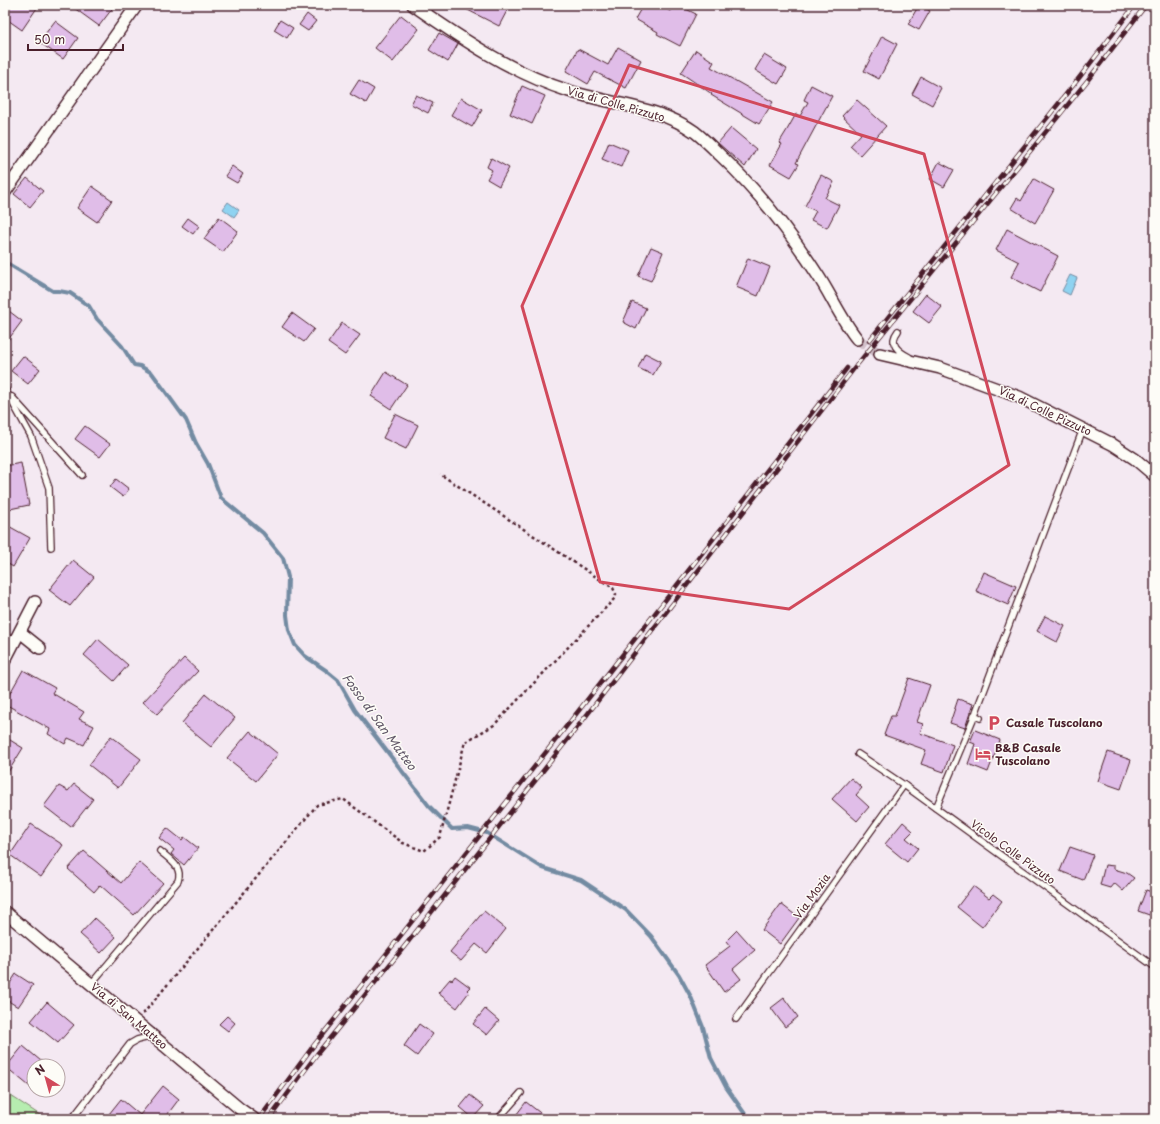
<svg xmlns="http://www.w3.org/2000/svg" width="1160" height="1124" font-family="'Playpen Sans',sans-serif">
<style>
.green{fill:#b6edb0;stroke:#80866e}
.water{fill:#8fd3f1;stroke:#738ba2}
.lines{fill:none;stroke-linecap:round;stroke-linejoin:round}
.stream{stroke:#738ba2;stroke-width:4}
.building{fill:#e0bde8;stroke:#4a1f2b}
.street-tunnel{stroke:#d2c1ca;stroke-width:11;stroke-dasharray:11 5.5;stroke-linecap:butt}
.lane-casing{stroke:#4a1f2b;stroke-width:8}
.street-casing{stroke:#4a1f2b;stroke-width:14}
.path{stroke:#4a1f2b;stroke-width:2.5;stroke-dasharray:3 3;stroke-linecap:butt}
.lane{stroke:#fdfcf7;stroke-width:5.5}
.street{stroke:#fdfcf7;stroke-width:11}
.rail-casing{stroke:#4a1f2b;stroke-width:4.5}
.rail{stroke:#fdfcf7;stroke-width:3;stroke-dasharray:9;stroke-linecap:butt}
.marked{fill:none;stroke:#d1495b;stroke-width:3;stroke-linejoin:round}
.labels{text-anchor:middle;stroke-width:3;stroke-linejoin:round;paint-order:stroke}
.street-label{font-size:11px;fill:#4a1f2b;stroke:#fdfcf7}
.poi-label{font-size:11px;font-weight:bold;fill:#4a1f2b;stroke:#fdfcf7;text-anchor:start}
.water-label{font-size:12px;font-style:italic;fill:#5f5566;stroke:#fdfcf7}
</style>
<rect width="100%" height="100%" fill="#f4e9f2"/>
<filter id="ink" filterUnits="userSpaceOnUse"><feTurbulence type="fractalNoise" baseFrequency=".025" numOctaves="2"/><feDisplacementMap in="SourceGraphic" scale="8" xChannelSelector="R" yChannelSelector="G"/><feConvolveMatrix kernelMatrix="1 2 1 2 8 2 1 2 1" color-interpolation-filters="sRGB"/></filter>
<g filter="url(#ink)">
<polygon class="green" points="5,1092 46,1119 5,1119"/>
<g class="water">
<polygon points="228,202 239,210 234,217 223,209"/>
<polygon points="1070,275 1077,278 1070,295 1062,291"/>
</g>
<g class="lines">
<polyline class="stream" points="5,262 53,291 59,291 70,293 89,306 97,319 122,346 134,365 140,366 152,373 186,420 196,443 208,464 221,498 263,533 283,558 288,577 287,615 289,630 295,645 305,656 327,671 338,680 355,710 429,806 452,829 468,828 487,833 543,868 581,880 626,910 651,936 679,975 691,997 703,1027 711,1058 726,1087 745,1114 751,1119"/>
</g>
<g class="building">
<polygon points="5,5 39,5 22,30 5,18"/>
<polygon points="70,5 115,5 99,26"/>
<polygon points="458,5 510,5 499,26"/>
<polygon points="643,5 659,5 670,11 673,5 678,5 696,14 680,46 657,34 658,32 635,19"/>
<polygon points="919,5 930,11 919,30 908,24"/>
<polygon points="307,14 316,21 308,31 299,25"/>
<polygon points="401,15 419,29 393,62 375,48"/>
<polygon points="280,20 293,28 287,38 274,30"/>
<polygon points="55,21 78,38 63,59 39,42"/>
<polygon points="439,33 458,44 448,62 429,50"/>
<polygon points="882,36 897,44 879,79 864,71"/>
<polygon points="618,47 641,60 626,88 595,72 588,84 566,71 578,49 608,65"/>
<polygon points="696,50 714,62 711,67 773,102 759,124 711,95 712,94 681,73"/>
<polygon points="764,55 787,69 778,84 755,70"/>
<polygon points="921,77 941,88 932,105 912,94"/>
<polygon points="359,80 374,89 366,103 350,94"/>
<polygon points="811,85 832,96 796,163 799,164 791,177 770,165 782,144 779,143 787,130 796,114 800,116 808,102 804,100"/>
<polygon points="522,86 545,96 532,124 510,114"/>
<polygon points="416,95 433,103 428,113 411,104"/>
<polygon points="461,98 482,110 472,127 451,115"/>
<polygon points="857,100 886,126 860,155 850,146 861,134 842,116"/>
<polygon points="731,128 756,149 745,167 718,143"/>
<polygon points="609,142 628,150 621,167 602,159"/>
<polygon points="491,158 509,168 499,186 487,179 492,170 487,167"/>
<polygon points="939,162 954,170 944,187 930,179"/>
<polygon points="232,166 243,174 237,183 225,176"/>
<polygon points="821,175 834,182 825,198 839,205 827,228 811,220 816,211 805,206"/>
<polygon points="27,178 43,191 30,207 14,194"/>
<polygon points="1034,179 1054,190 1035,223 1011,208 1017,198 1021,201"/>
<polygon points="92,186 112,200 97,222 77,208"/>
<polygon points="219,217 238,231 223,252 204,239"/>
<polygon points="188,218 199,226 193,234 182,226"/>
<polygon points="1007,229 1058,256 1040,292 1011,277 1019,262 996,250"/>
<polygon points="651,247 663,252 651,281 638,276"/>
<polygon points="748,258 770,267 758,296 736,287"/>
<polygon points="926,294 942,307 929,323 913,311"/>
<polygon points="632,302 646,308 636,329 623,322"/>
<polygon points="5,308 22,321 5,344"/>
<polygon points="292,313 314,329 304,342 282,327"/>
<polygon points="342,323 360,335 345,355 328,343"/>
<polygon points="645,353 661,361 653,375 638,368"/>
<polygon points="23,356 40,369 28,384 11,371"/>
<polygon points="386,372 407,385 391,409 371,396"/>
<polygon points="395,414 418,425 406,449 383,438"/>
<polygon points="85,426 110,444 100,457 75,439"/>
<polygon points="21,463 29,505 5,510 5,466"/>
<polygon points="116,479 129,489 123,497 110,487"/>
<polygon points="5,524 30,538 13,567 5,562"/>
<polygon points="73,560 94,577 70,606 49,590"/>
<polygon points="984,572 1016,586 1008,605 976,591"/>
<polygon points="1045,616 1065,626 1057,642 1037,631"/>
<polygon points="98,639 128,665 114,681 84,655"/>
<polygon points="184,658 198,671 157,714 143,702"/>
<polygon points="23,670 55,688 52,693 84,712 79,719 94,726 84,745 68,738 65,744 48,734 50,729 5,704 5,702"/>
<polygon points="909,678 930,685 917,722 923,724 920,733 953,745 944,772 921,764 926,750 884,735 891,716 895,716"/>
<polygon points="206,694 235,718 211,747 182,723"/>
<polygon points="958,699 973,704 965,728 950,723"/>
<polygon points="975,730 1000,740 988,772 968,764 975,744 970,742"/>
<polygon points="250,731 278,754 256,781 227,758"/>
<polygon points="111,736 141,759 118,788 89,765"/>
<polygon points="5,737 23,748 5,777"/>
<polygon points="1108,752 1131,760 1121,789 1098,781"/>
<polygon points="851,778 862,788 856,795 869,807 857,821 832,799"/>
<polygon points="74,784 93,799 71,827 44,806 59,786 68,791"/>
<polygon points="903,822 913,831 906,838 918,848 907,862 885,844"/>
<polygon points="31,824 63,845 41,877 10,855"/>
<polygon points="167,828 182,840 184,837 198,848 184,865 171,854 174,850 159,838"/>
<polygon points="1070,847 1093,855 1083,880 1060,871"/>
<polygon points="84,851 121,883 139,862 163,883 134,915 100,885 94,892 68,869"/>
<polygon points="1105,865 1114,866 1114,869 1127,873 1134,878 1123,891 1114,883 1110,888 1100,885"/>
<polygon points="973,886 989,898 993,894 1002,901 982,927 957,907"/>
<polygon points="1146,890 1155,893 1155,917 1138,911"/>
<polygon points="781,904 799,918 780,944 762,930"/>
<polygon points="484,911 506,929 487,953 476,944 461,961 450,952"/>
<polygon points="95,918 116,937 101,953 80,934"/>
<polygon points="737,930 755,950 733,969 741,979 724,992 705,965 730,946 726,941"/>
<polygon points="16,974 33,985 18,1007 5,999 5,991"/>
<polygon points="455,976 470,987 467,990 469,992 457,1008 438,993 450,979 452,980"/>
<polygon points="784,998 798,1017 785,1027 771,1008"/>
<polygon points="47,1002 74,1025 58,1043 31,1021"/>
<polygon points="485,1009 499,1021 487,1035 473,1024"/>
<polygon points="227,1016 235,1023 228,1031 219,1024"/>
<polygon points="419,1024 433,1034 417,1056 404,1046"/>
<polygon points="23,1046 47,1066 34,1066 34,1090 6,1067"/>
<polygon points="163,1086 179,1099 164,1119 105,1119 121,1099 140,1115"/>
<polygon points="470,1095 484,1106 473,1118 460,1107"/>
<polygon points="526,1102 548,1119 513,1119"/>
</g>
<g class="lines">
<polyline class="street-tunnel" points="857,339 880,354"/>
<defs>
<g id="lane">
<path d="M898,331C888,344 898,351 909,357"/>
<polyline points="5,389 31,436 49,488 51,547"/>
<polyline points="12,397 82,475"/>
<polyline points="974,715 980,718"/>
<polyline points="858,754 904,785 1155,967"/>
<polyline points="936,808 976,712 1083,429"/>
<path d="M91,984L178,881C183,867 170,860 160,851"/>
<polyline points="736,1019 904,785"/>
<polyline points="72,1119 130,1044 137,1040 153,1036"/>
<polyline points="498,1119 521,1093"/>
</g>
<g id="street">
<path d="M413,5C462,39 512,73 569,91C609,104 660,107 695,132C704,139 712,147 720,155C756,189 790,232 817,274C831,295 841,319 857,339"/>
<polyline points="5,192 137,5"/>
<polyline points="880,354 940,368 1019,397 1112,444 1135,459 1155,476"/>
<polyline points="20,632 40,648"/>
<polyline points="5,660 35,602"/>
<polyline points="5,912 240,1109 254,1119"/>
</g>
</defs>
<use href="#lane" class="lane-casing"/>
<use href="#street" class="street-casing"/>
<polyline class="path" points="143,1014 317,805 343,799 403,843 424,851 440,837 465,742 494,725 615,598 616,594 613,588 440,474"/>
<use href="#lane" class="lane"/>
<use href="#street" class="street"/>
<defs>
<g id="rail">
<polyline points="869,341 1079,78 1135,5"/>
<polyline points="259,1119 311,1049 569,723 847,368"/>
<polyline points="269,1119 317,1054 404,947 576,729 856,366 1087,81 1146,5"/>
</g>
</defs>
<use href="#rail" class="rail-casing"/>
<use href="#rail" class="rail"/>
</g>
</g>
<path class="marked" d="M629,65L924,154L1009,465L789,609L600,582L522,306Z"/>
<defs>
<symbol id="parking-bare" viewBox="-9 -9 18 18"><path d="M-3.5-5.5H1a3.5 3.5 0 0 1 0 7H-1V5.5H-3.5ZM-1-3.4V-.6H.8a1.4 1.4 0 0 0 0-2.8Z" fill="#d1495b" stroke="#fdfcf7" stroke-width="2.5" paint-order="stroke"/></symbol>
<symbol id="hotel-bare" viewBox="-9 -9 18 18"><path d="M-6-4.5h1.5V1H6V5H4.5V3h-9V5H-6ZM-4 0a1.8 1.8 0 1 1 3.6 0ZM.5 0V-2.5h3Q6-2.5 6 0Z" fill="#d1495b" stroke="#fdfcf7" stroke-width="2.5" paint-order="stroke"/></symbol>
</defs>
<g fill-rule="evenodd">
<use href="#parking-bare" x="983" y="712" width="22" height="22"/>
<use href="#hotel-bare" x="972" y="743" width="22" height="22"/>
</g>
<g class="labels">
<g class="street-label">
<text transform="translate(616 104) rotate(16)" y="4">Via di Colle Pizzuto</text>
<text transform="translate(1045 411) rotate(25)" y="4">Via di Colle Pizzuto</text>
<text transform="translate(1013 852) rotate(36)" y="4">Vicolo Colle Pizzuto</text>
<text transform="translate(812 896) rotate(-54)" y="4">Via Mozia</text>
<text transform="translate(129 1016) rotate(40)" y="4">Via di San Matteo</text>
</g>
<g class="poi-label">
<text x="1006" y="727">Casale Tuscolano</text>
<text x="995" y="752">B&amp;B Casale<tspan x="995" dy="13">Tuscolano</tspan></text>
</g>
<g class="water-label">
<text transform="translate(379 722) rotate(54)" y="4">Fosso di San Matteo</text>
</g>
</g>
<rect width="1160" height="1124" fill="none" stroke="#fdfcf7" stroke-width="20"/>
<rect x="10" y="10" width="1140" height="1104" fill="none" stroke="#4a1f2b" stroke-width="1.5" filter="url(#ink)"/>
<g transform="translate(46 1078) rotate(323)"><circle r="19" fill="#fdfcf7" stroke="#b5a4a5"/>
<path d="M0-3L7 15L0 10L-7 15Z" fill="#d1495b"/>
<text y="-6" font-size="11" font-weight="bold" text-anchor="middle" fill="#4a1f2b">N</text>
</g>
<path d="M28 44v6h95v-6" fill="none" stroke="#4a1f2b" stroke-width="2"/>
<text x="34" y="44" font-size="12" fill="#4a1f2b" stroke="#fdfcf7" stroke-width="3" paint-order="stroke">50 m</text>
</svg>
